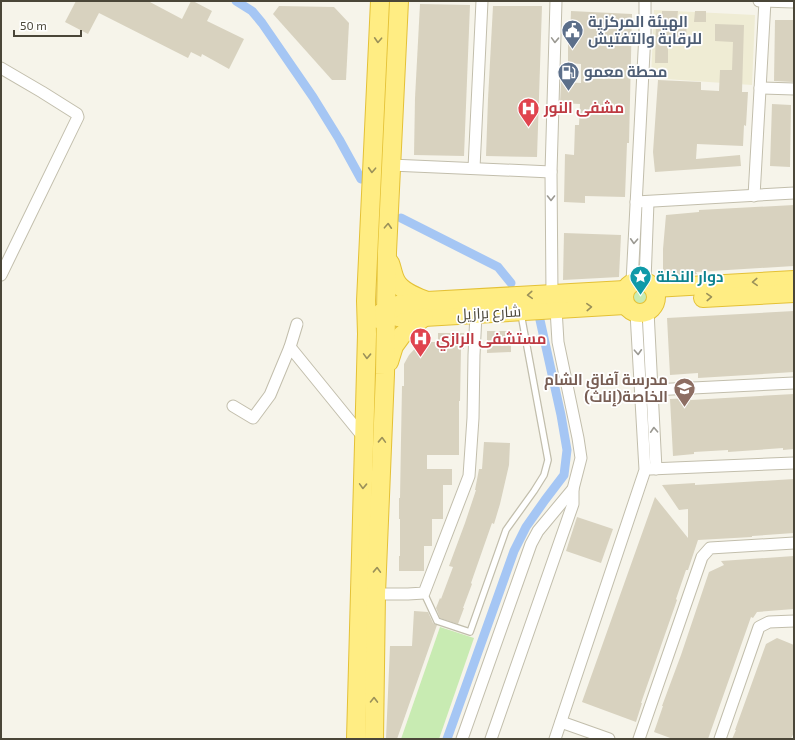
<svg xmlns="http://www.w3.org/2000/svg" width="795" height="740" font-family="'Exo 2',Cairo,sans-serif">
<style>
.education{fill:#efecd4}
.green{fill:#c8ebb2}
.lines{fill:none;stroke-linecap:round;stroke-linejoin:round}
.canal{stroke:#a5c6f4;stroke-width:9}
.building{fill:#d8d2bf}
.service-casing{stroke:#c2beac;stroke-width:8}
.minor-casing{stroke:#c2beac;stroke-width:13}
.trunk-casing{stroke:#e4c136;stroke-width:20}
.service{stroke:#fff;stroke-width:5.5}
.minor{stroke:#fff;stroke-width:11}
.trunk{stroke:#ffed83;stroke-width:18}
.oneway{stroke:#9b915a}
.oneway2{stroke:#9b9992}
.labels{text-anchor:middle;stroke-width:3.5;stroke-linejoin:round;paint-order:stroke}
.service-label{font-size:15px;font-weight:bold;fill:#4e5e75;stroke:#fff;text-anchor:start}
.health-label{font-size:15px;font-weight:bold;fill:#be3a42;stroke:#fff;text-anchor:start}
.culture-label{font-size:15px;font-weight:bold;fill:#0d838f;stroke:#fff;text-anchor:start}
.street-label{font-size:15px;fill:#4a4638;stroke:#fff}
.education-label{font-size:15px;font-weight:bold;fill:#785e54;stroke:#fff;text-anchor:end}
</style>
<rect width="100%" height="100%" fill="#f6f4ea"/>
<polygon class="education" points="654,10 755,15 752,85 651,78"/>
<g class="green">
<circle cx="640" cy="297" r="9"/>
<polygon points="440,627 474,638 439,739 401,739"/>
</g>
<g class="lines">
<g class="canal">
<polyline points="236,1 252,11 262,23 313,97 339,139 361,179"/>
<polyline points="401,218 498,267 511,283"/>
<polyline points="447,739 514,551 526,527 545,500 564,475 567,450 561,415 540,320"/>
</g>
</g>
<g class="building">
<polygon points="76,1 148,1 182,19 191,1 193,1 212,11 207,21 244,39 229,69 202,54 201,57 191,52 188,58 99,13 88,34 65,22"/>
<polygon points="420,4 470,5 464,156 414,155 415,98"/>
<polygon points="279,6 334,7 349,23 346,80 332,80 273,14"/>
<polygon points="493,6 542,6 537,157 486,156 488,99"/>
<polygon points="571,11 632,14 629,143 627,143 625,197 585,196 585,203 564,202 565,154 574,155 575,125 579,125 580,104 560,103 561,82 581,83 581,64 568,63 568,41 570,41"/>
<polygon points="662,11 678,11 677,20 687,20 686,39 668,38 668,63 655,63 656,22 662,22"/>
<polygon points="695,11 706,11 706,22 694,22"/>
<polygon points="775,20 794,20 793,82 774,81"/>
<polygon points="715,24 744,25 742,92 748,92 746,126 744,125 743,146 697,144 696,159 740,155 741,166 655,172 653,152 658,80 701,82 701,90 719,91 720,70 732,70 733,42 715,41"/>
<polygon points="772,104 791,105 790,167 770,166"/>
<polygon points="794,205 794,266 696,272 697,274 663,276 663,249 666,215 699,212 699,210"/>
<polygon points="564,233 621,235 619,277 563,280"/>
<polygon points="794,311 794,372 698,378 698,373 670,375 667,318"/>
<polygon points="487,331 511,331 511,352 487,353"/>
<polygon points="438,333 464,333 464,349 461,349 460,401 459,401 459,455 427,455 427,469 452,469 452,485 443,485 443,519 432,519 432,546 424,546 424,571 399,571 399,556 400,556 400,519 399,519 399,498 400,498 401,440 402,386 404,386 404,364 409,355 421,342 438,342"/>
<polygon points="794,394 794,449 783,450 783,448 728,452 728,450 694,452 694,454 673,456 670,399 691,398 691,400"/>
<polygon points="484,442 510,443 509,465 500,504 494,524 492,523 471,583 472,584 463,608 464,608 458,624 440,618 436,608 440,598 441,599 453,567 449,566 465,523 476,490 475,490 479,469 482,469"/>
<polygon points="794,479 794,533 752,536 752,537 698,540 688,570 686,570 676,599 677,600 641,703 642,703 636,722 582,702 655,497 688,538 688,509 679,510 662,485 695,483 695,485"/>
<polygon points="577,517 613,529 601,563 566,551"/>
<polygon points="794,556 794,609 757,612 753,618 751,617 708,739 673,739 654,732 663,706 662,706 681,655 709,572 724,565 721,561"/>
<polygon points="414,611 428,612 433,623 437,625 397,739 386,739 390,646 412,646"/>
<polygon points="777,638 794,645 794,732 791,739 732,739 736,730 735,730 766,644"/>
</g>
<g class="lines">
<defs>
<polyline id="service" points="424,593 437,621 470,632 506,530 534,491 544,475 548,460 521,314"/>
<g id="minor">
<polyline points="759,1 794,2"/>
<polyline points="1,68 42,92 77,114 78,117 1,275"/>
<polyline points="760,88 794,89"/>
<polyline points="391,165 551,172"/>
<polyline points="474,168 482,1"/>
<polyline points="754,196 765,1"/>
<polyline points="636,202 794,193"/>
<polyline points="645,281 648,202"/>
<polyline points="632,282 645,33 645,1"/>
<polyline points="552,294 551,172 556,1"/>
<polyline points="648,311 656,469"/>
<polyline points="290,347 297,324"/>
<polyline points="652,390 794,383"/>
<polyline points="233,406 253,418 270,395 290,347 364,438"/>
<polyline points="650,469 794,463"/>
<polyline points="376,594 408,594 424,593 469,476 473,418 474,355 476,314"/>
<polyline points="561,722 609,739"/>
<polyline points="462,739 531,544 538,531 573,489 581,458 578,438 558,342 556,309"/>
<polyline points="491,739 573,504 573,489"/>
<polyline points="555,739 645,470 636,313"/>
<polyline points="639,739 702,557 710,548 794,543"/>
<polyline points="720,739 759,627 769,622 794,621"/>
</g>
<g id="trunk">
<path d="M390,263C392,268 393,276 396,281C402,292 417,297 427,301"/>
<circle cx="640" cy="297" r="16"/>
<polyline points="654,288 794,280"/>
<polyline points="703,298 794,293"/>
<polyline points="381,313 398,317 424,317 625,305"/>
<polyline points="378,319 398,305 427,301 625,290"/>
<polyline points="389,362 394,346 402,335 424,317"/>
<polyline points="356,739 367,334 366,301 380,1"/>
<polyline points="374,739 376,594 385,374 387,252 399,1"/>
</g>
</defs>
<use href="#service" class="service-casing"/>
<use href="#minor" class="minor-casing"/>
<use href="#trunk" class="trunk-casing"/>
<use href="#service" class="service"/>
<use href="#minor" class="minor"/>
<use href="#trunk" class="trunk"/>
</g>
<defs><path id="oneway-chevron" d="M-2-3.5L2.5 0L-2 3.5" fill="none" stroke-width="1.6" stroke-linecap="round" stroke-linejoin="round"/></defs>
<g class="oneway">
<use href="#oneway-chevron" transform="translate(378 40) rotate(93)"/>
<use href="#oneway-chevron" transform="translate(372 170) rotate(93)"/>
<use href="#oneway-chevron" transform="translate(388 226) rotate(-87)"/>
<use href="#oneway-chevron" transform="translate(755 282) rotate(177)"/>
<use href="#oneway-chevron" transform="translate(530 295) rotate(176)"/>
<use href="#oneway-chevron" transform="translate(709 297) rotate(-3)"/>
<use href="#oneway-chevron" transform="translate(589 307) rotate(-3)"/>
<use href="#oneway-chevron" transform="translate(367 356) rotate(92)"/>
<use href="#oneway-chevron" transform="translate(382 440) rotate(-88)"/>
<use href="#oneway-chevron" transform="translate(363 486) rotate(92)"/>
<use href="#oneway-chevron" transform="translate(377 570) rotate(-88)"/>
<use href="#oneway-chevron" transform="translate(374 700) rotate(-89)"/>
</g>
<g class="oneway2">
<use href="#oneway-chevron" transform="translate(555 40) rotate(92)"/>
<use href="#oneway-chevron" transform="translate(551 198) rotate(90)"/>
<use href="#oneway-chevron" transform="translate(634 241) rotate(93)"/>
<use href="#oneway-chevron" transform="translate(638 352) rotate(87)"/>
<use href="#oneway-chevron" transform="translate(654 430) rotate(-93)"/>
</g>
<defs>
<symbol id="civic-pin" viewBox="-11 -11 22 30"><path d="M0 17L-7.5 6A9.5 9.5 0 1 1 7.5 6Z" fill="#5c6f8a" stroke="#fff"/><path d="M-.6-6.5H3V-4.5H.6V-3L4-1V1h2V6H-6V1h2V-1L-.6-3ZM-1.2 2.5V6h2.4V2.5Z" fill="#fff"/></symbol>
<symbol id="fuel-pin" viewBox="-11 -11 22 30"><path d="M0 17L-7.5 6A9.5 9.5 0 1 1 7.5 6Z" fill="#5c6f8a" stroke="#fff"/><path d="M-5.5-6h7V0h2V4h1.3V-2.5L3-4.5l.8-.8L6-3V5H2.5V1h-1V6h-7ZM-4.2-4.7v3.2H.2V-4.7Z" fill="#fff"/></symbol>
<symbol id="hospital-pin" viewBox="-11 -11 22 30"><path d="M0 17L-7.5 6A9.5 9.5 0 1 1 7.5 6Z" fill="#e0444e" stroke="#fff"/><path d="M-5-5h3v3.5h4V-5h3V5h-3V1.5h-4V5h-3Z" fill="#fff"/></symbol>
<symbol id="sight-pin" viewBox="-11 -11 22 30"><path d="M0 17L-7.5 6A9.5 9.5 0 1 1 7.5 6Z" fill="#0f9aa8" stroke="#fff"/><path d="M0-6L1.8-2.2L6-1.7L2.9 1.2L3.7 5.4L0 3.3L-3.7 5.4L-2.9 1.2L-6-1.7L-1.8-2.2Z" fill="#fff"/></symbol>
<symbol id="school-pin" viewBox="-11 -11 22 30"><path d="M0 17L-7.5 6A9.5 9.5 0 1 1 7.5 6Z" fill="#8d6e63" stroke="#fff"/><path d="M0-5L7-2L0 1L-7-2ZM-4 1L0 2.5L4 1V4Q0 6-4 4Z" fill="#fff"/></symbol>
</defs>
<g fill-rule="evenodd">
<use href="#civic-pin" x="560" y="18" width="25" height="34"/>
<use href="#fuel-pin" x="556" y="60" width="25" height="34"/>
<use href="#hospital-pin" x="516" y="96" width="25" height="34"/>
<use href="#sight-pin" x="628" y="264" width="25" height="34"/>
<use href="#hospital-pin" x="408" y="326" width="25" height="34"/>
<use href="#school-pin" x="672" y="376" width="25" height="34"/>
</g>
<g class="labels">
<g class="service-label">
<text x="588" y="27">الهيئة المركزية<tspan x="588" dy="17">للرقابة والتفتيش</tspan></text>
<text x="584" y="77">محطة معمو</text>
</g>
<g class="health-label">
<text x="544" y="113">مشفى النور</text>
<text x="436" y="344">مستشفى الرازي</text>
</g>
<g class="culture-label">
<text x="656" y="282">دوار النخلة</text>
</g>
<g class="street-label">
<text transform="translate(489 313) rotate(-3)" y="5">شارع برازيل</text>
</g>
<g class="education-label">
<text x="668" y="385">مدرسة آفاق الشام<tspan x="668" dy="17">الخاصة(إناث)</tspan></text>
</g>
</g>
<rect width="795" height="740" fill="none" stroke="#4a4638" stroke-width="4"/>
<path d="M14 30v6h67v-6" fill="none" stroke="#4a4638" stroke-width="2"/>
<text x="20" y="30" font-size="12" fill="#4a4638" stroke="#ffffff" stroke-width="3" paint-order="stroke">50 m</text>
</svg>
